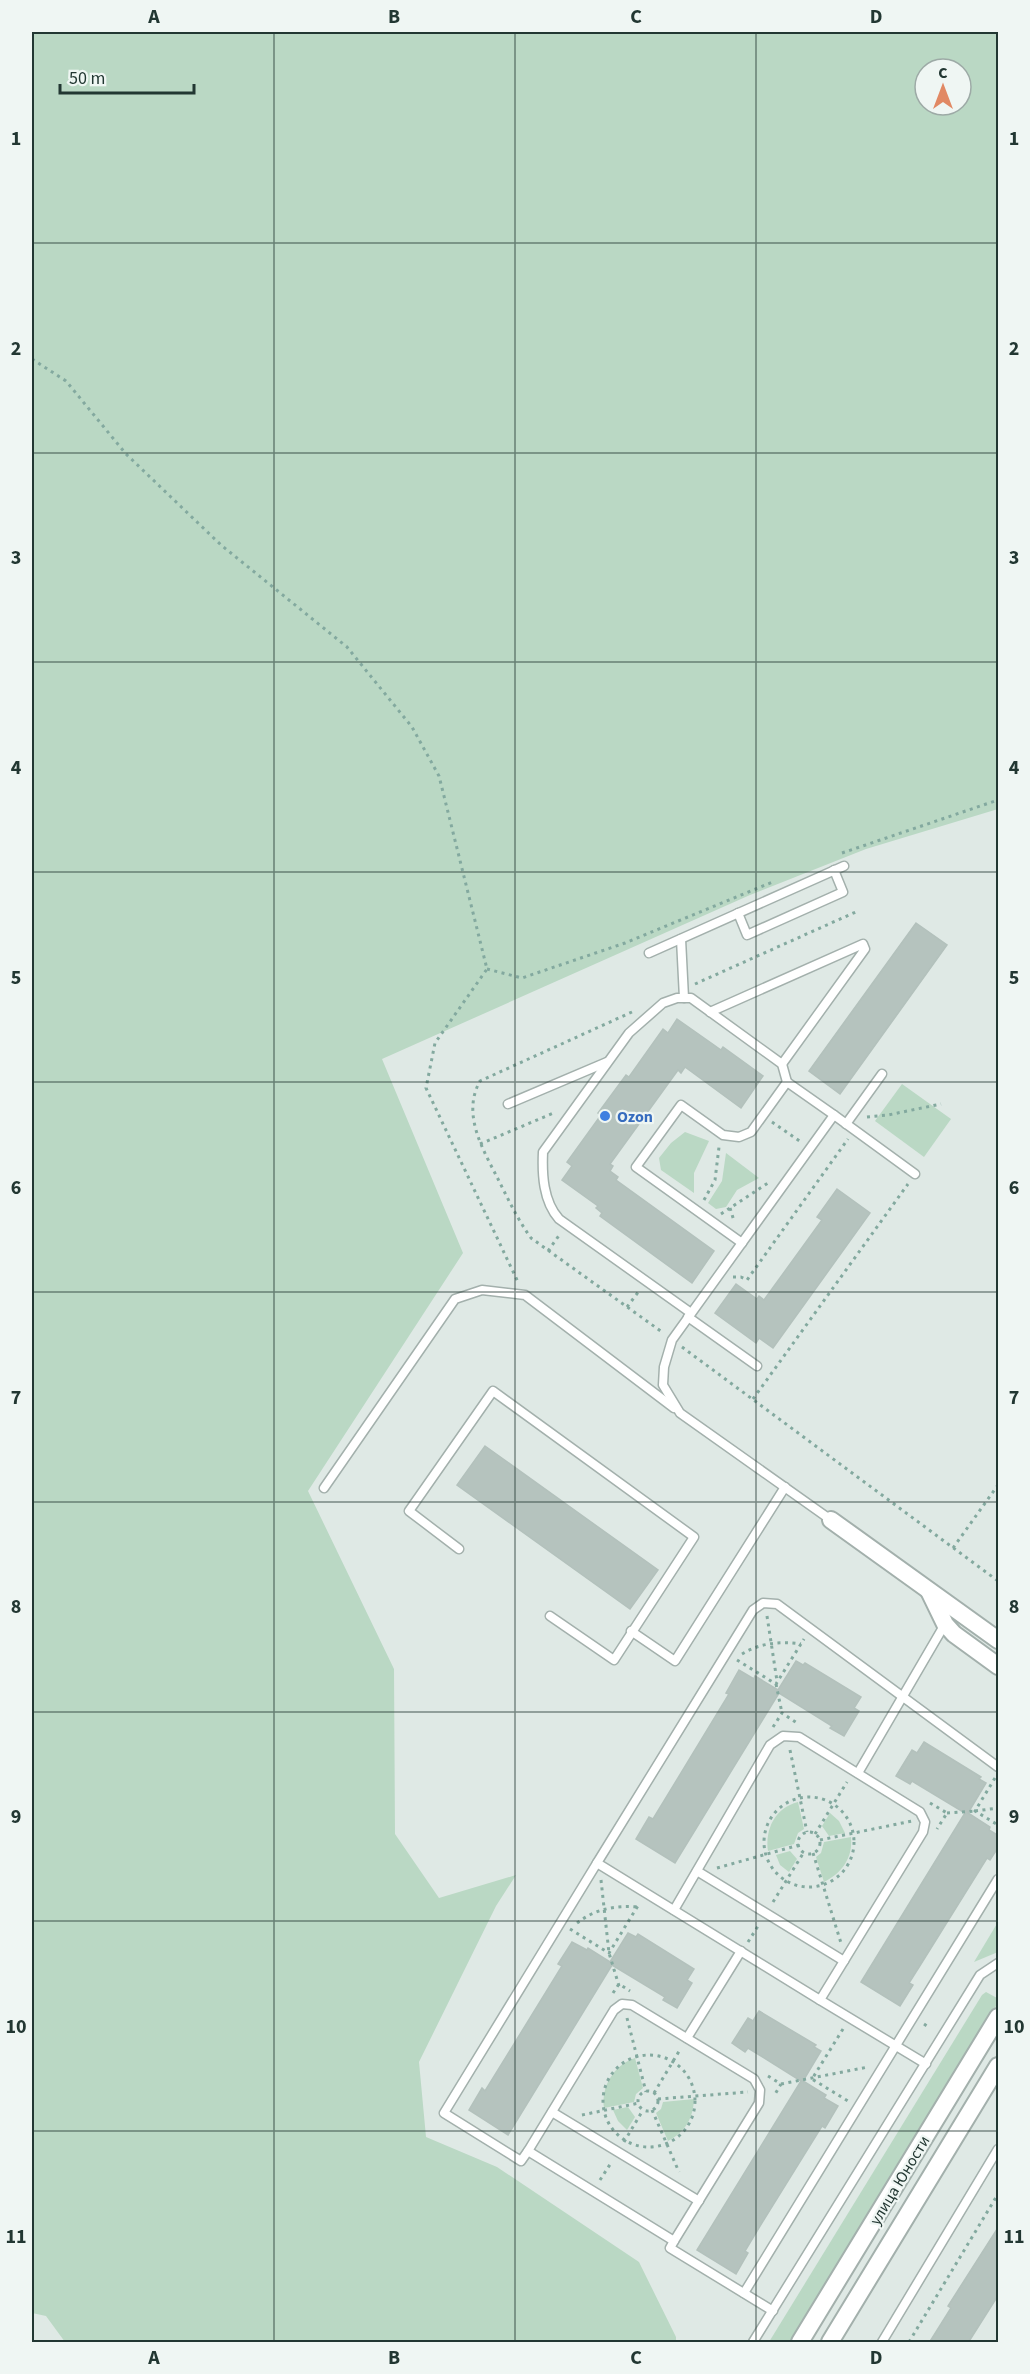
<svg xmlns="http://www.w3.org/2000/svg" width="1030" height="2374" font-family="'Source Sans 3',sans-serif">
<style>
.green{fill:#bad8c4;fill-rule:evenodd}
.building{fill:#b5c3be;stroke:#b3c1bc;stroke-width:1.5}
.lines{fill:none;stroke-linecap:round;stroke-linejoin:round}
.service-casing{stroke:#a3b0ac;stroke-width:11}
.minor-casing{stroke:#a3b0ac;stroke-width:20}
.path{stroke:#83a99f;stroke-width:3;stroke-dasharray:3 4.5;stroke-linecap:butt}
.service{stroke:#fff;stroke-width:8}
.minor{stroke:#fff;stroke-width:16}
.grid{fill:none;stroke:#223732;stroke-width:1.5;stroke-opacity:0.55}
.shop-dot{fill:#3f7fe0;stroke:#eff6f3;stroke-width:2}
.labels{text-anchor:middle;stroke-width:4.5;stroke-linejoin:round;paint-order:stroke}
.shop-label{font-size:16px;font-weight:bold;fill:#366cbe;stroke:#eff6f3;text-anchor:start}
.street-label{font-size:16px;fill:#223732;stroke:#eff6f3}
.neatline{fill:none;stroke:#223732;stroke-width:2}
.grid-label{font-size:20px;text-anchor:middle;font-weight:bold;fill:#223732}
</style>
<rect width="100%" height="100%" fill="#dfe9e5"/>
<g class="green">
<path d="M32,32H998V809L866,849L750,895L382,1059L463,1253L308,1491L394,1669L395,1834L439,1898L516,1875L496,1906L419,2062L426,2137L497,2167L639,2262L676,2337V2342H65L46,2316L32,2313ZM925,69H961V105H925Z"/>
<polygon points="902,1084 951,1119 924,1157 875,1121"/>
<polygon points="685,1132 709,1141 694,1173 694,1193 661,1170 659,1158 671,1143"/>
<polygon points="726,1153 759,1178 737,1190 726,1207 716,1209 708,1203 722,1181"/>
<path d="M798,1802L804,1829L798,1833L794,1844L768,1851C765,1829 775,1808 798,1802Z"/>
<polygon points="830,1813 839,1821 845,1833 829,1836 822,1826"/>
<path d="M851,1837C853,1858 842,1873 824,1882L816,1857L821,1853L824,1842Z"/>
<polygon points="790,1851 797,1859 789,1872 780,1865 776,1855"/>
<polygon points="998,1922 998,1952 974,1962"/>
<polygon points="986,1992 997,1998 996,2006 790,2342 769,2342 982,1995"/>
<path d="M635,2058L643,2088L636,2094L634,2102L604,2108C601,2086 614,2065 635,2058Z"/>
<path d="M694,2099C693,2119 685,2132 668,2141L656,2113L661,2109L663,2102Z"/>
<polygon points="628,2107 635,2117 627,2130 618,2121 613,2110"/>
</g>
<g class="building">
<polygon points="916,923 947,945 840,1094 809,1071"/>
<polygon points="677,1019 714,1045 721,1050 723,1047 763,1076 741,1108 685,1067 681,1073 678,1070 610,1164 613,1166 610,1171 618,1177 616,1180 714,1251 692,1283 600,1216 602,1213 596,1208 598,1206 562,1180 572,1166 567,1162 601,1115 598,1113 626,1075 629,1077 663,1029 668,1033"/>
<polygon points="837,1189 870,1213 773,1348 759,1338 756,1343 715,1313 736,1284 757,1299 759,1296 764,1300 822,1220 817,1217"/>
<polygon points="485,1446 658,1570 630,1609 457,1485"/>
<polygon points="796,1661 803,1665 805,1663 861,1697 854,1708 859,1711 844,1736 830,1728 832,1726 779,1693 675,1863 636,1839 649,1817 653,1819 729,1694 726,1693 739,1670 754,1679 755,1676 778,1690"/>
<polygon points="924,1742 981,1777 979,1779 986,1783 968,1813 990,1827 989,1830 999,1836 999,1846 990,1860 987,1858 921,1964 909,1983 913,1985 900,2006 861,1982 965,1813 912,1781 910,1784 896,1776 912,1750 917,1753"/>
<polygon points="628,1933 636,1937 638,1934 694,1969 687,1980 692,1983 677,2008 663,2000 665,1997 612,1965 508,2135 469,2110 482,2088 485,2091 562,1966 558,1964 572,1942 587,1950 588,1948 610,1962"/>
<polygon points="759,2011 816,2045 814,2047 821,2051 803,2081 826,2095 824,2098 838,2106 825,2128 822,2126 757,2231 745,2251 748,2253 736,2274 697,2250 801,2081 748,2048 745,2052 732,2043 748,2018 753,2021"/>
<polygon points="999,2226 999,2294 968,2343 929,2343 951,2308 948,2306"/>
</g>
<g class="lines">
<defs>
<g id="service">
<polyline points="738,913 747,935 843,892 834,870"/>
<polyline points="681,939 684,998"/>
<polyline points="649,953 844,866"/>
<polyline points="710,1012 863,944 865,949 782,1064"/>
<polyline points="508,1104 607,1062"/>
<polyline points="846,1124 882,1074"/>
<polyline points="742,1243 636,1167 681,1105 723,1135 739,1137 751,1132 787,1082 834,1115"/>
<path d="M691,1313L559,1219C543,1201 542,1174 543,1152L629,1033L663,1003L677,998H691L782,1064L787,1082"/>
<polyline points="688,1317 757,1366"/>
<polyline points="324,1488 455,1299 482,1290 525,1295 674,1408"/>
<polyline points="831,1520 680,1413 663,1385 664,1367 672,1340 834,1115 915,1174"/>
<polyline points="459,1549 409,1511 493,1391 694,1537 614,1660 550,1616"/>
<polyline points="631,1631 675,1661 785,1487"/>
<polyline points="858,1773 945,1624"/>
<polyline points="597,1863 444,2113 521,2161 528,2151 674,2241 670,2248 773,2311"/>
<polyline points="697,1871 844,1961"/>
<polyline points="674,1910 770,1745 783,1736 799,1737 920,1812 925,1822 923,1832 820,2000 926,2064"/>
<polyline points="820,2000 597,1863 753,1610 763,1603 777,1604 998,1767"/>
<polyline points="687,2038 741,1951"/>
<polyline points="552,2112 699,2201"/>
<polyline points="528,2151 614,2010 622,2004 632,2005 754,2079 760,2090 759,2103 674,2241"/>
<polyline points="744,2293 998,1879"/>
<polyline points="753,2342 980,1975 998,1963"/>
<polyline points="882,2342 998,2149"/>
</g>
<g id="minor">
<polyline points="831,1520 998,1640"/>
<polyline points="929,1591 945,1624 954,1634 998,1666"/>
<polyline points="800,2342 998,2017"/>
<polyline points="830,2342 998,2066"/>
</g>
</defs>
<use href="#service" class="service-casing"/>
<use href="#minor" class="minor-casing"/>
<g class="path">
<polyline points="32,359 66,381 126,454 221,545 347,647 412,727 439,776 487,969 435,1043 426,1088 518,1282"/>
<polyline points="842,853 998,800"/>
<polyline points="487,969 522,978 625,943 775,881"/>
<polyline points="695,984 858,911"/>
<path d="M632,1012L480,1081C461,1115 484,1151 499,1181C509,1201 518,1220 531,1238L662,1332"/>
<polyline points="867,1117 888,1115 941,1104"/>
<polyline points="772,1122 801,1142"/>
<polyline points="480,1144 556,1112"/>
<polyline points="704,1200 715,1180 719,1147"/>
<polyline points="730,1208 734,1221"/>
<polyline points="721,1214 768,1183"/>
<polyline points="548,1251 560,1234"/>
<polyline points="733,1277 741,1277 747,1280 848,1139"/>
<polyline points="627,1307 639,1291"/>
<polyline points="682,1347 998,1581"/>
<polyline points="753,1399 908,1184"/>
<polyline points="953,1548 998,1485"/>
<polyline points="767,1616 777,1681"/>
<path d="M742,1654C760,1643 780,1641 801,1644"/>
<polyline points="737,1660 776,1684 804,1639"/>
<polyline points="776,1684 782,1713"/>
<polyline points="773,1727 782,1713 797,1723"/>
<polyline points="790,1750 807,1832"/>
<polyline points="995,1778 975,1811 998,1825"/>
<circle cx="809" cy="1842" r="45"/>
<polyline points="930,1803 947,1813 937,1829"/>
<polyline points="975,1811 998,1808"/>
<polyline points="947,1813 975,1811"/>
<circle cx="809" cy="1843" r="11"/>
<polyline points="815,1834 847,1782"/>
<polyline points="820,1840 912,1821"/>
<polyline points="813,1853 841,1943"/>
<polyline points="717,1868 799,1845"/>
<polyline points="601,1880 609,1953 619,1986"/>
<polyline points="773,1902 804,1852"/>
<path d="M577,1923C595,1909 616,1905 638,1907"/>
<polyline points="570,1929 609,1953 639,1904"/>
<polyline points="748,1942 760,1923"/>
<polyline points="613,1993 619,1984 630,1991"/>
<polyline points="627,2018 646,2092"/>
<polyline points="924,2024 930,2028"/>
<polyline points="843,2029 812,2079 848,2101"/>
<circle cx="649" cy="2101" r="46"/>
<polyline points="768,2076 781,2084 774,2096"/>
<polyline points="781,2084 868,2067"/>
<circle cx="648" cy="2101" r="10"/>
<polyline points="654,2093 681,2048"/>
<polyline points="658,2099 748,2092"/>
<polyline points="652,2110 679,2172"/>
<polyline points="582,2115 639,2103"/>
<polyline points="624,2142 643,2110"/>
<polyline points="600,2180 611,2163"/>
<polyline points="909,2342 998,2194"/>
</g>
<use href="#service" class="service"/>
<use href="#minor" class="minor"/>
</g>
<path class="grid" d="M274,32V2342M515,32V2342M756,32V2342M32,243H998M32,453H998M32,662H998M32,872H998M32,1082H998M32,1292H998M32,1502H998M32,1712H998M32,1921H998M32,2131H998"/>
<circle class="shop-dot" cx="605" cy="1116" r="6"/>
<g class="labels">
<g class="shop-label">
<text x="617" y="1122">Ozon</text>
</g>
<g class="street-label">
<text transform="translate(899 2180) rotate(-59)" y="6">улица Юности</text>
</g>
</g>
<rect width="1030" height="2374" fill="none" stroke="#eff6f3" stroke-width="66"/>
<g transform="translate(943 87)"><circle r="28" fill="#eff6f3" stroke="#9daaa6" stroke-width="1.5"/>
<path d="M0-4.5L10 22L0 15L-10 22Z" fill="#e18964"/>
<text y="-9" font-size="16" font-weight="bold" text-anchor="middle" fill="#223732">С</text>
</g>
<path d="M60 84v9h134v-9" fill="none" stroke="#223732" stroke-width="3"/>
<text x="69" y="84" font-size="18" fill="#223732" stroke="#eff6f3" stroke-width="4.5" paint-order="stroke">50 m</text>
<rect x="33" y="33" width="964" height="2308" class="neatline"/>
<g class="grid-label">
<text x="154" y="23">A</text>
<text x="394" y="23">B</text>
<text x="636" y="23">C</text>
<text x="876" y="23">D</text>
<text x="16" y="145">1</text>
<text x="1014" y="145">1</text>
<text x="16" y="355">2</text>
<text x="1014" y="355">2</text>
<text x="16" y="564">3</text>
<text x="1014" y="564">3</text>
<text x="16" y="774">4</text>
<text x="1014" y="774">4</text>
<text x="16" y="984">5</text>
<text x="1014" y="984">5</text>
<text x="16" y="1194">6</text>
<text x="1014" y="1194">6</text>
<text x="16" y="1404">7</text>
<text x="1014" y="1404">7</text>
<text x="16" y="1613">8</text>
<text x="1014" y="1613">8</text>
<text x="16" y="1823">9</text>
<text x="1014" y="1823">9</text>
<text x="16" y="2033">10</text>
<text x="1014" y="2033">10</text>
<text x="16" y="2243">11</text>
<text x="1014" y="2243">11</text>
<text x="154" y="2364">A</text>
<text x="394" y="2364">B</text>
<text x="636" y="2364">C</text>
<text x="876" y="2364">D</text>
</g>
</svg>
